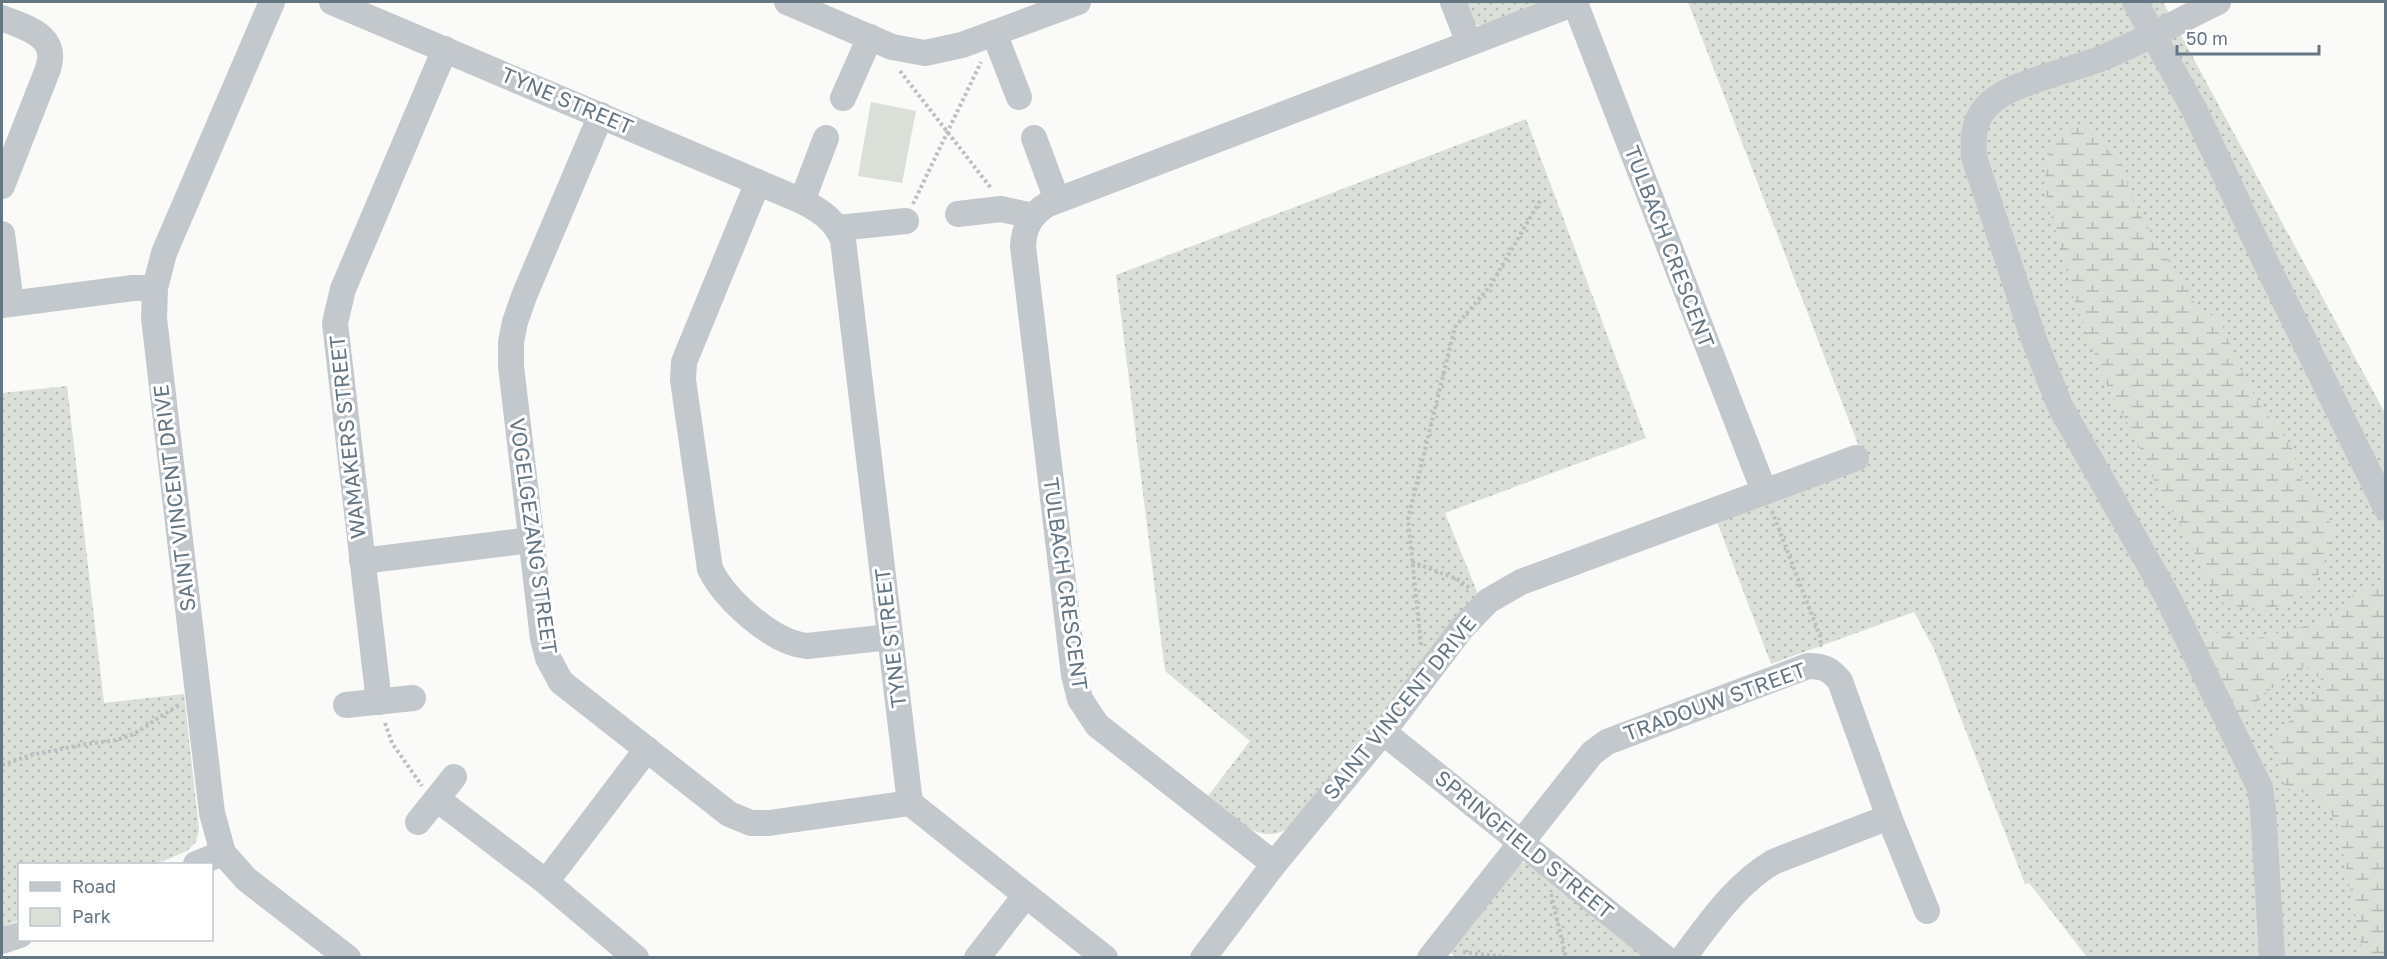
<svg xmlns="http://www.w3.org/2000/svg" width="2387" height="959" font-family="'Golos Text',sans-serif">
<style>
.green{fill:url(#green-dots)}
.wetland{fill:url(#wetland-marsh)}
.pitch{fill:#dadfd7}
.lines{fill:none;stroke-linecap:round;stroke-linejoin:round}
.path{stroke:#bbbfc2;stroke-width:4;stroke-dasharray:3 3;stroke-linecap:butt}
.minor{stroke:#c3c8cc;stroke-width:26}
.labels{text-anchor:middle;stroke-width:6;stroke-linejoin:round;paint-order:stroke}
.street-label{font-size:21px;fill:#657683;stroke:#fff}
</style>
<defs>
<pattern id="green-dots" width="8" height="8" patternUnits="userSpaceOnUse" patternTransform="scale(1.5)"><rect width="8" height="8" fill="#dadfd7"/><path d="M2 2h.1M6 6h.1" fill="none" stroke="#b4b9b4" stroke-width="1.8" stroke-linecap="round"/></pattern>
<pattern id="wetland-marsh" width="20" height="14" patternUnits="userSpaceOnUse" patternTransform="scale(1.5)"><rect width="20" height="14" fill="#dadfd7"/><path d="M1 5h8M5 5V1M11 12h8M15 12V8" fill="none" stroke="#b4b9b4"/></pattern>
</defs>
<rect width="100%" height="100%" fill="#fafaf8"/>
<g class="green">
<polygon points="1462,2 1548,2 1485,26 1471,24"/>
<polygon points="1688,2 2163,2 2385,413 2385,957 2087,957 2029,883 2025,884 1934,649 1914,612 1771,664 1717,522 1866,465"/>
<path d="M1526,119L1646,438L1445,513L1478,594L1452,623L1290,827C1259,849 1232,815 1208,796L1250,741L1165,671L1116,275Z"/>
<polygon points="67,386 104,703 184,694 199,830 196,842 187,851 156,864 20,864 19,920 2,928 2,393"/>
<polygon points="1521,863 1528,863 1650,957 1457,958 1446,949"/>
</g>
<g class="wetland">
<polygon points="2084,127 2120,162 2136,208 2197,307 2220,320 2239,366 2260,406 2291,445 2304,487 2323,505 2333,531 2327,556 2313,587 2295,601 2265,610 2225,605 2210,586 2181,525 2159,492 2135,437 2104,380 2071,291 2062,251 2047,204 2045,168 2050,143 2060,130"/>
<polygon points="2385,581 2385,957 2355,957 2361,944 2337,823 2320,797 2285,788 2272,747 2296,710 2317,691 2324,682 2304,666 2261,696 2246,719 2233,718 2201,649 2214,632 2250,640 2302,627 2331,616 2354,594"/>
</g>
<polygon class="pitch" points="871,102 916,111 902,183 858,176"/>
<g class="lines">
<g class="path">
<polyline points="900,71 991,188"/>
<polyline points="913,204 981,62"/>
<polyline points="1772,511 1820,636 1821,647"/>
<polyline points="1412,562 1457,579 1471,589"/>
<polyline points="1421,645 1408,519 1455,327 1491,285 1541,199"/>
<polyline points="385,723 392,743 422,786"/>
<polyline points="2,765 31,755 86,744 117,740 134,734 180,704"/>
<polyline points="1551,894 1566,958"/>
<polyline points="1463,952 1514,958"/>
</g>
<g class="minor">
<polyline points="272,2 164,253 155,288 154,318 212,813 223,853 246,879 348,958"/>
<path d="M332,2L802,201C821,211 835,220 843,240L910,803L1105,958"/>
<polyline points="787,2 892,47 925,53 962,45 1078,2"/>
<polyline points="1453,2 1469,43"/>
<polyline points="2135,2 2195,111 2267,265 2386,508"/>
<path d="M2218,2C2178,21 2138,44 2097,60C2068,71 2007,84 1987,106C1973,121 1973,138 1974,157L2034,340L2060,406L2167,596L2260,788L2263,809L2272,958"/>
<path d="M2,18C26,28 59,35 48,69L2,186"/>
<polyline points="994,33 1019,97"/>
<polyline points="843,98 870,37"/>
<polyline points="601,115 524,296 515,322 511,342 511,366 543,639 548,658 561,682 729,814 751,823 769,823 910,803"/>
<polyline points="1034,138 1057,200"/>
<path d="M758,182L684,362L683,380L710,569C725,599 772,643 807,646L890,637"/>
<polyline points="802,201 826,138"/>
<polyline points="958,214 1001,209 1033,216"/>
<polyline points="838,228 906,221"/>
<polyline points="2,234 11,303"/>
<polyline points="2,305 133,288 155,288"/>
<polyline points="362,561 531,540"/>
<polyline points="379,702 335,323 343,289 445,49"/>
<polyline points="346,705 413,698"/>
<polyline points="1383,732 1665,958"/>
<polyline points="437,799 546,882 636,958"/>
<polyline points="418,822 454,777"/>
<polyline points="196,864 223,853"/>
<path d="M1274,864L1097,725L1080,699L1074,675L1023,246C1024,227 1031,214 1048,204L1575,3L1764,491"/>
<polyline points="546,882 647,749"/>
<polyline points="2,941 20,935"/>
<polyline points="977,958 1025,896"/>
<polyline points="1203,958 1274,864 1383,732 1462,628 1488,601 1521,582 1856,458"/>
<path d="M1430,958L1592,753L1607,742L1808,666C1824,666 1830,669 1840,681L1889,817L1927,911"/>
<path d="M1683,958C1710,922 1735,885 1773,862L1889,817"/>
</g>
</g>
<g class="labels">
<g class="street-label">
<text transform="translate(567 101) rotate(23)" y="7">TYNE STREET</text>
<text transform="translate(1669 247) rotate(69)" y="7">TULBACH CRESCENT</text>
<text transform="translate(348 437) rotate(-96)" y="7">WAMAKERS STREET</text>
<text transform="translate(175 498) rotate(-97)" y="7">SAINT VINCENT DRIVE</text>
<text transform="translate(533 536) rotate(82)" y="7">VOGELGEZANG STREET</text>
<text transform="translate(1065 584) rotate(82)" y="7">TULBACH CRESCENT</text>
<text transform="translate(891 638) rotate(-97)" y="7">TYNE STREET</text>
<text transform="translate(1715 702) rotate(-20)" y="7">TRADOUW STREET</text>
<text transform="translate(1400 708) rotate(-51)" y="7">SAINT VINCENT DRIVE</text>
<text transform="translate(1524 845) rotate(39)" y="7">SPRINGFIELD STREET</text>
</g>
</g>
<rect width="2387" height="959" fill="none" stroke="#657683" stroke-width="6"/>
<rect x="18" y="863" width="195" height="78" fill="#ffffff" stroke="#c1c8cd" stroke-width="1.5"/>
<rect x="30" y="882" width="30" height="9" fill="#c3c8cc" stroke="#c1c8cd" stroke-width="1.5"/>
<text x="72" y="893" font-size="18" fill="#657683">Road</text>
<rect x="30" y="908" width="30" height="18" fill="#dadfd7" stroke="#c1c8cd" stroke-width="1.5"/>
<text x="72" y="923" font-size="18" fill="#657683">Park</text>
<path d="M2177 45v9h142v-9" fill="none" stroke="#657683" stroke-width="3"/>
<text x="2186" y="45" font-size="18" fill="#657683" stroke="#ffffff" stroke-width="4.5" paint-order="stroke">50 m</text>
</svg>
